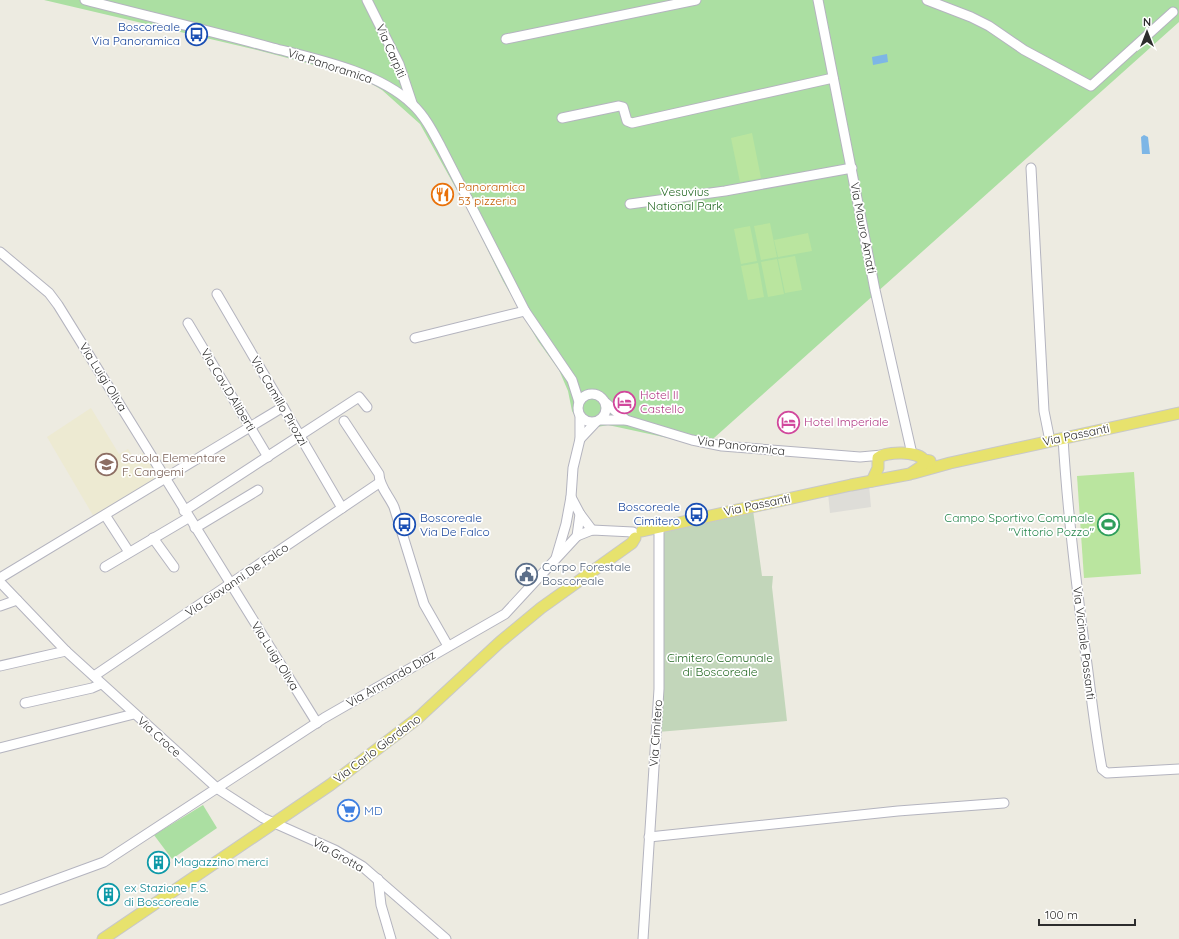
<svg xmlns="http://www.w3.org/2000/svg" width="1179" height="939" font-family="Quicksand,sans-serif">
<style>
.education{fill:#edead2}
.green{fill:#abdfa2}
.cemetery{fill:#c2d6ba}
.pitch{fill:#bae59f}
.plaza{fill:#deddd8}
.water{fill:#7db6e6}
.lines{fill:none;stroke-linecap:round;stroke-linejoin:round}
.minor-casing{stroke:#b4b4bf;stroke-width:11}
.major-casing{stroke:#c8c8c8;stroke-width:13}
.minor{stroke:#fff;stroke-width:9}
.major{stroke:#e7e26d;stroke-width:11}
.labels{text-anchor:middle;stroke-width:3.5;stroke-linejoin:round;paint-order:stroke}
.transit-label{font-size:12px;fill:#164399;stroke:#fff;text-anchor:end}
.street-label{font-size:12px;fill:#2d2d2d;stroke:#fff}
.food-label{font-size:12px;fill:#c56008;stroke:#fff;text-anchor:start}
.park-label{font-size:12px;fill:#226721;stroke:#fff}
.hotel-label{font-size:12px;fill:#b23c85;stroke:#fff;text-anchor:start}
.education-label{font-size:12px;fill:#785e54;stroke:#fff;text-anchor:start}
.leisure-label{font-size:12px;fill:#27864d;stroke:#fff;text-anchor:end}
.service-label{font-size:12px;fill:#4e5e75;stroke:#fff;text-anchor:start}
.shop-label{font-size:12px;fill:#366cbe;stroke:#fff;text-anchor:start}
.culture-label{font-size:12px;fill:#0d838f;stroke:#fff;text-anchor:start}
</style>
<rect width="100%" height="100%" fill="#edebe1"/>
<polygon class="education" points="91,408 119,454 128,449 134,458 143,453 159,478 94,517 47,437"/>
<g class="green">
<polygon points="44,0 1179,0 1179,22 705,446 608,425 587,429 580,425 572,411 568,391 559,370 538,341 503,281 468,210 420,124 382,90 360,77 257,50"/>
<polygon points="203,805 217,828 172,859 154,835"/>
</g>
<polygon class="cemetery" points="753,510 762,576 773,576 772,587 787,721 658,732 661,530"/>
<g class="pitch">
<polygon points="752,133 761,178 740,182 731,138"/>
<polygon points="770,223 777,257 761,260 754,226"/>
<polygon points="750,226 757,261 741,264 734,229"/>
<polygon points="808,233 812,251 778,257 774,240"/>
<polygon points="795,256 802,290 785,293 778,259"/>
<polygon points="777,259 784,294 768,297 761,262"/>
<polygon points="758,263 764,297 748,300 741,266"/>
<polygon points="1134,472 1141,574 1084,578 1077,476"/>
</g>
<polygon class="plaza" points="869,485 871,507 830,513 828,493 836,492 841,493 859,489 861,486"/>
<g class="water">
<polygon points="887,54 888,62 873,65 872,57"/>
<polygon points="1144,135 1148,137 1150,154 1142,154 1141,137"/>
</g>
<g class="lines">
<defs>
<g id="minor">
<path d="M85,0C147,16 210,31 273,48C316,59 379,72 412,104C425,116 433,132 441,147L525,311L572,380L579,402"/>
<polyline points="367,0 399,64 412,103"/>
<polyline points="818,0 875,290 912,454"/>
<polyline points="927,0 971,17 989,26 1024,50 1091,86 1173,12"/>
<polyline points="506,39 696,0"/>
<polyline points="562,118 619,106 623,107 627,121 632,123 833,78"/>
<polyline points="1031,168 1044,411 1050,441"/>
<polyline points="630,204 725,191 852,168"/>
<polyline points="0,252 49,293 58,305 317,723"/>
<polyline points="217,294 342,508"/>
<polyline points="188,323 268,457"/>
<polyline points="415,338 525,311"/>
<circle cx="592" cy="408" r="14"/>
<polyline points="606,403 626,420"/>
<polyline points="601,420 626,420 692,440 722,446 860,457 882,455"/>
<path d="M344,421L379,474C379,486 389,496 394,507L424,604L448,646"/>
<path d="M1063,438C1067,506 1075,574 1084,642C1090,684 1094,726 1102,769L1107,773L1179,769"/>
<polyline points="580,439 596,422"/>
<polyline points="571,497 580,514 592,530"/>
<polyline points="184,511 359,397 367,407"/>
<polyline points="105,515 129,552"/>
<polyline points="195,528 258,490"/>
<polyline points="577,536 592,530 633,532"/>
<polyline points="153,538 174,567"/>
<polyline points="556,558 566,524 571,497 573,468 580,439 580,416"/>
<polyline points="105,567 188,518"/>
<polyline points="0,578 283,407"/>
<polyline points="0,582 66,651 218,789 263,818 335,850 362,866 446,939"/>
<polyline points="0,606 17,600"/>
<polyline points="0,666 66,651"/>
<polyline points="94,676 379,483"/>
<polyline points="25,703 92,688 101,684"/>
<polyline points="0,748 134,714"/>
<polyline points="649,837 898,811 1004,803"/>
<polyline points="378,879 381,905 391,939"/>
<polyline points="0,900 104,862 324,718 505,614 577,536 580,514"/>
<polyline points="643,939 659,689 659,527"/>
</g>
<g id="major">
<polyline points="914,473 950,463 1179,413"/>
<path d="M872,481L878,468V458C886,451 918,451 924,460L930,461"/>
<polyline points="642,531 851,485 910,474 922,466 924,460"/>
<polyline points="103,939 330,785 418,718 500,642 541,608 632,543 635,538"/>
</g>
</defs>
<use href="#minor" class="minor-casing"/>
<use href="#major" class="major-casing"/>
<use href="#minor" class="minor"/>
<use href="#major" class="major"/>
</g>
<defs>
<symbol id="bus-ring" viewBox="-11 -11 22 22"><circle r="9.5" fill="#fff" stroke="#1a4fb4" stroke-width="1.5"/><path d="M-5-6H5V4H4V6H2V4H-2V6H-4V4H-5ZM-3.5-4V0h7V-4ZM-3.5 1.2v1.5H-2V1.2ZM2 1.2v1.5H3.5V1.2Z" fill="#1a4fb4"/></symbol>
<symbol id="restaurant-ring" viewBox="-11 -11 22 22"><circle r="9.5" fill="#fff" stroke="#e8710a" stroke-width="1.5"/><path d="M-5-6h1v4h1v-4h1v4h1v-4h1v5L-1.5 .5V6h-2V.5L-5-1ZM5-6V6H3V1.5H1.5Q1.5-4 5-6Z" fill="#e8710a"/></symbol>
<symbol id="hotel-ring" viewBox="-11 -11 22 22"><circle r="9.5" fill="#fff" stroke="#d1479c" stroke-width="1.5"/><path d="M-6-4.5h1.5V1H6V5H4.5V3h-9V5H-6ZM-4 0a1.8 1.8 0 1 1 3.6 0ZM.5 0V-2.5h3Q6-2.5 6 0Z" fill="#d1479c"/></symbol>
<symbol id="school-ring" viewBox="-11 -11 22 22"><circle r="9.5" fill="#fff" stroke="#8d6e63" stroke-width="1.5"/><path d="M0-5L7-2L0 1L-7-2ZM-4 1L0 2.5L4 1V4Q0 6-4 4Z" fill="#8d6e63"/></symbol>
<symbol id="stadium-ring" viewBox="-11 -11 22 22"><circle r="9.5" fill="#fff" stroke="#2e9e5b" stroke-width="1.5"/><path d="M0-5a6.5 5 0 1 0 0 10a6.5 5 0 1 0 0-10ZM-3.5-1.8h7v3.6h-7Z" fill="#2e9e5b"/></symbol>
<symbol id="civic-ring" viewBox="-11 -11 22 22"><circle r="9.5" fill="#fff" stroke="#5c6f8a" stroke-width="1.5"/><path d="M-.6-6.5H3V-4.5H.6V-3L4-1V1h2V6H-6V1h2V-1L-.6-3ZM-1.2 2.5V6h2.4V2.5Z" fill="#5c6f8a"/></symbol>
<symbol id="supermarket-ring" viewBox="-11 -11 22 22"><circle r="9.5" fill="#fff" stroke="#3f7fe0" stroke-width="1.5"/><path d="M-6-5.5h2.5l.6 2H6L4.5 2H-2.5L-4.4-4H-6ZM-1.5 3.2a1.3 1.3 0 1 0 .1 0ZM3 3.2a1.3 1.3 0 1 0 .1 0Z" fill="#3f7fe0"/></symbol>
<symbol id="building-ring" viewBox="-11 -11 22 22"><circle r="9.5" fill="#fff" stroke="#0f9aa8" stroke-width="1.5"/><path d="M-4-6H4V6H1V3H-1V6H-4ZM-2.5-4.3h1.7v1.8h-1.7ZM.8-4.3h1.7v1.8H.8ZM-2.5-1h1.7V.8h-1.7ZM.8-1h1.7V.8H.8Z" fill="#0f9aa8"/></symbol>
</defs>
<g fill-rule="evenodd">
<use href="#bus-ring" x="184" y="22" width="25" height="25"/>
<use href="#restaurant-ring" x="430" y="182" width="25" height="25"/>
<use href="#hotel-ring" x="612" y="390" width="25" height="25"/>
<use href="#hotel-ring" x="776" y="410" width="25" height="25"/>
<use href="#school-ring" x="94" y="452" width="25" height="25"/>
<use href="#bus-ring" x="684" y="502" width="25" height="25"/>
<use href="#bus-ring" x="392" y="512" width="25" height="25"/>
<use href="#stadium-ring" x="1096" y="512" width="25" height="25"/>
<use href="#civic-ring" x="514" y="562" width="25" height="25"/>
<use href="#supermarket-ring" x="336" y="798" width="25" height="25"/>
<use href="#building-ring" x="146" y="850" width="25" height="25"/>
<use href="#building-ring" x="96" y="882" width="25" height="25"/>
</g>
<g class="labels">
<g class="transit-label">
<text x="180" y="31">Boscoreale<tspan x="180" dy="14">Via Panoramica</tspan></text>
<text x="680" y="511">Boscoreale<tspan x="680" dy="14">Cimitero</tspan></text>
<text x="420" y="522" text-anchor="start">Boscoreale<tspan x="420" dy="14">Via De Falco</tspan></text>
</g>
<g class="street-label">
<text transform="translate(391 51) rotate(66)" y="4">Via Carpiti</text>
<text transform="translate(330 66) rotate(18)" y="4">Via Panoramica</text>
<text transform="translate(863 228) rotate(79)" y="4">Via Mauro Amati</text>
<text transform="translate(103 377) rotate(58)" y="4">Via Luigi Oliva</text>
<text transform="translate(228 390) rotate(59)" y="4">Via Cav.D.Aliberti</text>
<text transform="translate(279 401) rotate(60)" y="4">Via Camillo Pirozzi</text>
<text transform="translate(1076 435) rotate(-12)" y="4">Via Passanti</text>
<text transform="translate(741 446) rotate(7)" y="4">Via Panoramica</text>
<text transform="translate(757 505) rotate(-12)" y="4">Via Passanti</text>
<text transform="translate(237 580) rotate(-34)" y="4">Via Giovanni De Falco</text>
<text transform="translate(1084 643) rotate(83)" y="4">Via Vicinale Passanti</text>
<text transform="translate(275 656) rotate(58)" y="4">Via Luigi Oliva</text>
<text transform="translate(391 679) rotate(-30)" y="4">Via Armando Diaz</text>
<text transform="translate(656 733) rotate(-86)" y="4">Via Cimitero</text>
<text transform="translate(159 737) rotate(42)" y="4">Via Croce</text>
<text transform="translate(377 749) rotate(-37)" y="4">Via Carlo Giordano</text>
<text transform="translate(338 855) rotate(29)" y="4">Via Grotta</text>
</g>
<g class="food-label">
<text x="458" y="191">Panoramica<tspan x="458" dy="14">53 pizzeria</tspan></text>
</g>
<g class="park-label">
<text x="685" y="196">Vesuvius<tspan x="685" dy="14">National Park</tspan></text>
<text x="720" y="662">Cimitero Comunale<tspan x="720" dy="14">di Boscoreale</tspan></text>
</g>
<g class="hotel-label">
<text x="640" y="399">Hotel Il<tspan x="640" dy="14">Castello</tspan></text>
<text x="804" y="426">Hotel Imperiale</text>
</g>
<g class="education-label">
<text x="122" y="462">Scuola Elementare<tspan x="122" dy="14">F. Cangemi</tspan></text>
</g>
<g class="leisure-label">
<text x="1094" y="522">Campo Sportivo Comunale<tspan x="1094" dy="14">"Vittorio Pozzo"</tspan></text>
</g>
<g class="service-label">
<text x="542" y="571">Corpo Forestale<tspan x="542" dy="14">Boscoreale</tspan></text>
</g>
<g class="shop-label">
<text x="364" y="815">MD</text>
</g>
<g class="culture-label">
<text x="174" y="866">Magazzino merci</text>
<text x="124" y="892">ex Stazione F.S.<tspan x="124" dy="14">di Boscoreale</tspan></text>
</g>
</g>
<g transform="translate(1147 32)" stroke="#ffffff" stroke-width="3" paint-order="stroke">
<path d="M0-3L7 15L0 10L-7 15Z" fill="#2d2d2d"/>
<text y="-6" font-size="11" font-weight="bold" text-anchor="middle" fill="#2d2d2d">N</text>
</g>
<path d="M1039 919v6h96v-6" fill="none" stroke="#2d2d2d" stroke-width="2"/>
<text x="1045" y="919" font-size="12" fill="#2d2d2d" stroke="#ffffff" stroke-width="3" paint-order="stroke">100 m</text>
</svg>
